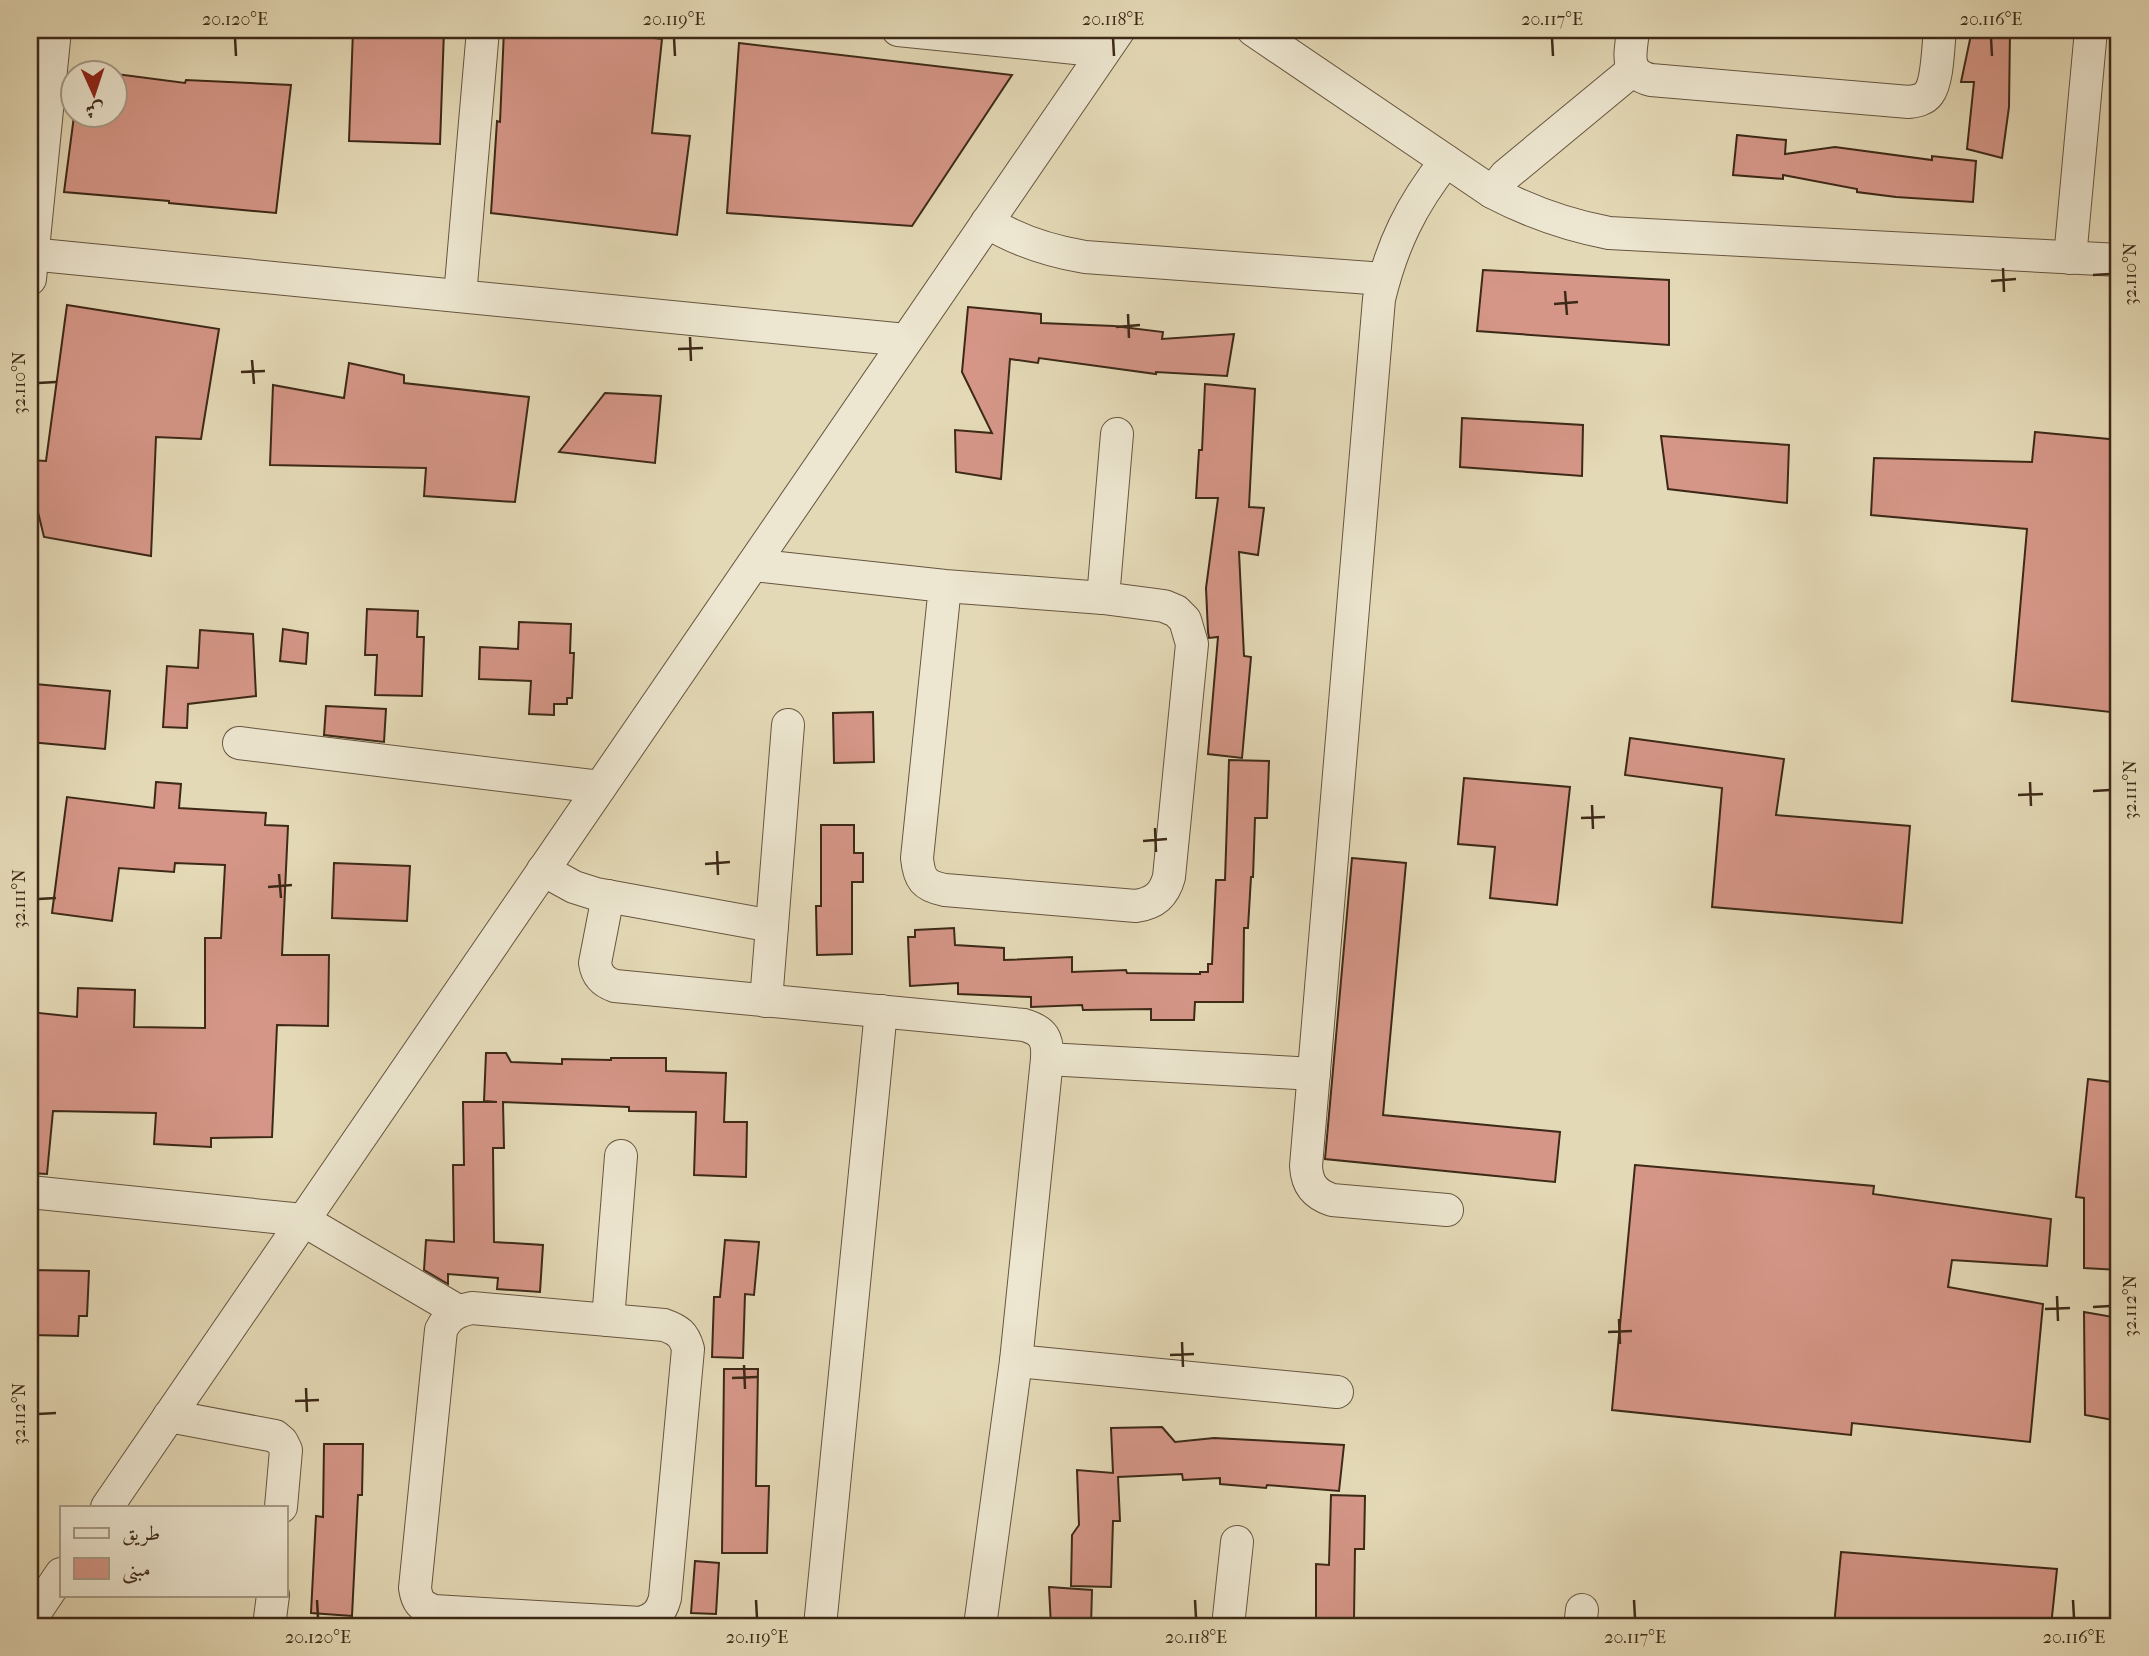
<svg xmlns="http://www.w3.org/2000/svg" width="2149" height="1656" font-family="'IM FELL French Canon',Amiri,serif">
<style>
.building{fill:#d59687;stroke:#3d2917;stroke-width:2}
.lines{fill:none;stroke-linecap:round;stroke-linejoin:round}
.street-casing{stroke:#67553f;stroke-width:34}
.street{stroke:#ede6d0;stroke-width:32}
.ticks{fill:none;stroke:#3d2917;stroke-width:2.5}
.neatline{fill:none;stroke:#3d2917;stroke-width:2.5}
.ticks-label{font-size:18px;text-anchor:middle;fill:#3d2917}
</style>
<rect width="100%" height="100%" fill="#e4d9b6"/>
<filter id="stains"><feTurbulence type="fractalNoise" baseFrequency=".00286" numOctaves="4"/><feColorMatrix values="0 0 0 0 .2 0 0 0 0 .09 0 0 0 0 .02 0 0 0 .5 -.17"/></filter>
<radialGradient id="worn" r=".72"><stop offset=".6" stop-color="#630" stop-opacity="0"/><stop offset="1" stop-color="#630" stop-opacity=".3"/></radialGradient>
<g class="building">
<polygon points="353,30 444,30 440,144 349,141"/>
<polygon points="504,30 592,30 662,39 652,133 690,136 677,235 491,213 497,121 500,122"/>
<polygon points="1972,30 2010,30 2009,107 2002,158 1967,149 1974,82 1961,82"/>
<polygon points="739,43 1012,75 912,226 727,213"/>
<polygon points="79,68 115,74 78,74"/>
<polygon points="116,74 185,83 186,80 291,85 276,213 169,203 169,201 64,192 74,116 116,116"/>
<polygon points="1737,135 1786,140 1785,154 1835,147 1932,160 1932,156 1976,161 1973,202 1896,197 1857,192 1857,189 1783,175 1783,179 1733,175"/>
<polygon points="1483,270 1669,280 1669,345 1477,331"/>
<polygon points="67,305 219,329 201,439 156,437 151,556 44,537 30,479 30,460 46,461"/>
<polygon points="968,307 1041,314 1041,323 1114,326 1163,332 1162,339 1234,334 1227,376 1156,372 1156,374 1039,358 1038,363 1010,359 1001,479 956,472 955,430 992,433 962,372"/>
<polygon points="349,363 404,375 404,383 529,397 515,502 424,496 426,468 270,465 273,385 344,398"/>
<polygon points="1205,384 1255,389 1249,507 1264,508 1258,555 1239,552 1244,656 1251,657 1242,758 1208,754 1218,637 1209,638 1208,632 1206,588 1218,498 1196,498 1199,450 1202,450"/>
<polygon points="605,393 661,396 655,463 559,452"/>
<polygon points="1462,418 1583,425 1582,476 1460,467"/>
<polygon points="2035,432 2119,440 2119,713 2012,701 2027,529 1871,515 1874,458 2032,462"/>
<polygon points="1661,436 1789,445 1787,503 1668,489"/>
<polygon points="367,609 418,611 417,637 424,637 422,696 375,695 377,655 365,655"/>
<polygon points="519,622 571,624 570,653 574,653 572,698 567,698 567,704 554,704 554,715 529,714 531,681 479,679 480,647 518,649"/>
<polygon points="283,629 308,633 306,664 280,661"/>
<polygon points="200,630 253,634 256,696 188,704 187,728 163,727 167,666 198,668"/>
<polygon points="35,684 110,691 105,749 30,742"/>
<polygon points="326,706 386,709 384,742 324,735"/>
<polygon points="873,712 874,762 834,763 833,713"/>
<polygon points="1630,738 1784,759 1776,815 1910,826 1902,923 1712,907 1722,788 1625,775"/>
<polygon points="1229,760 1269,761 1267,818 1255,818 1253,877 1251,877 1248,928 1244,928 1243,1002 1195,1002 1194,1020 1151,1020 1151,1009 1083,1010 1082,1005 1031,1007 1031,997 958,994 958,983 910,986 908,937 915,937 915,930 954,928 955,945 1004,948 1004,960 1072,957 1072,972 1126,970 1127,973 1200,974 1200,972 1208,972 1208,964 1212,964 1216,880 1225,880"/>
<polygon points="1464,778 1570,787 1557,905 1490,898 1495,847 1458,844"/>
<polygon points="156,782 181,784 179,808 266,813 265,825 288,826 282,955 329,955 328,1026 277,1025 272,1137 211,1138 211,1147 154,1144 156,1113 53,1111 47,1174 30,1173 30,1012 77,1017 78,988 135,990 134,1027 205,1028 205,938 221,938 225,865 175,863 174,872 119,868 112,921 52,913 67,797 154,808"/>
<polygon points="821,825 854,825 854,853 863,853 863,882 852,882 852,954 817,955 816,906 821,906"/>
<polygon points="1352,858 1406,863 1383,1115 1560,1132 1555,1182 1325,1159"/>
<polygon points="334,863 410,866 407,921 332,918"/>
<polygon points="486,1053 506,1053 511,1062 562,1064 562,1059 611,1060 611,1058 666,1058 666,1071 726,1073 724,1122 747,1122 746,1177 694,1175 696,1112 629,1111 629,1107 503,1102 504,1148 493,1148 494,1242 543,1245 540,1292 497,1289 498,1278 448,1274 448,1284 424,1270 426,1240 454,1242 453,1165 464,1165 463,1102 497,1102 484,1101"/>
<polygon points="2088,1079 2119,1083 2119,1270 2084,1268 2084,1198 2076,1197"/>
<polygon points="1635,1165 1874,1186 1873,1194 2051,1219 2047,1266 1952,1260 1948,1287 2043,1304 2030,1442 1852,1423 1851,1435 1612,1410"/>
<polygon points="725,1240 759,1242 754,1295 745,1294 743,1358 712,1357 714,1297 720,1297"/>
<polygon points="30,1270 89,1271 87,1316 79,1316 78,1336 30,1335"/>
<polygon points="2084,1312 2119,1318 2119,1421 2085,1415"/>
<polygon points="724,1369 758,1369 756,1486 769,1486 767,1553 722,1553"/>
<polygon points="1162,1427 1175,1442 1214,1438 1344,1445 1339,1491 1267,1485 1266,1488 1220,1484 1220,1478 1183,1480 1182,1474 1118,1477 1120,1521 1113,1521 1111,1587 1071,1586 1072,1535 1079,1525 1077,1470 1113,1473 1111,1428"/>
<polygon points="324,1444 363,1444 362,1495 358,1495 352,1616 311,1613 316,1516 323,1517"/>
<polygon points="1331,1495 1365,1496 1364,1549 1355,1549 1354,1619 1316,1619 1316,1564 1329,1565"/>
<polygon points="1841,1552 2057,1569 2051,1626 1834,1626"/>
<polygon points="695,1561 719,1563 716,1614 691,1613"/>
<polygon points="1049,1587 1092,1590 1091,1626 1051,1626"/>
</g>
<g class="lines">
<defs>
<g id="street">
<polyline points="898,30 1104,51"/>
<path d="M1253,30L1492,192C1530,212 1567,225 1609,233L2119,260"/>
<path d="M1633,30C1631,53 1623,73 1651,80L1909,102C1916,101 1924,100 1929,93C1938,81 1938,45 1940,30"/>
<path d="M1446,161C1411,205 1392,245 1379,299L1306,1166C1307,1185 1315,1194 1332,1200L1447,1210"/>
<polyline points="1492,192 1506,175 1633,70"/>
<path d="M987,222C1018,241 1049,251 1085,257L1384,279"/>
<polyline points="30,254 906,340"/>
<polyline points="2070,258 2091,30"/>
<polyline points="30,279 55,30"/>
<polyline points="460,296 483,30"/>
<path d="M753,565L945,586L1103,598L1164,606L1176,611L1185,620L1192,644L1169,877C1164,895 1155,903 1136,906L945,890C924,886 919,879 917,858L945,586"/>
<polyline points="1103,598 1117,434"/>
<polyline points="239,743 600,787"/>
<polyline points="543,870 574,887 596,894 772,926"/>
<path d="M608,896L595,963C597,976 603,982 615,986L1024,1025C1044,1031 1048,1039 1047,1059L1016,1361L980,1626"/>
<polyline points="766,1001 788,725"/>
<polyline points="1047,1059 1314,1074"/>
<polyline points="30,1192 303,1220 458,1311"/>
<path d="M472,1308L664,1325C678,1330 684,1334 688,1349L665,1598C661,1613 655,1618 641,1623L434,1611C421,1606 417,1602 415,1588L441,1330C448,1316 456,1311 472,1308Z"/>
<polyline points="608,1320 621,1156"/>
<polyline points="1016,1361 1337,1392"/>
<polyline points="169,1416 275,1436 282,1442 286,1450 281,1507"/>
<polyline points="107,1507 1119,30"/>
<polyline points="30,1620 61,1574"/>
<polyline points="269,1626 273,1595"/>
<polyline points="820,1626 881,1011"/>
<polyline points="1228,1626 1237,1542"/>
<polyline points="1580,1626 1582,1610"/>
</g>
</defs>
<use href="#street" class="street-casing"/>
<use href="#street" class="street"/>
</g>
<path class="ticks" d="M235,38L236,56M674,38L675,56M1113,38L1114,56M1552,38L1553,56M1991,38L1992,56M2003,268L2004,292M2093,275L2110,274M1991,281L2016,279M1565,291L1567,315M1554,304L1578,302M1128,314L1129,338M1116,327L1140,325M690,337L691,361M678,349L703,348M252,360L254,384M241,372L265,371M38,383L56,382M2030,782L2031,806M2093,791L2110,790M2018,795L2043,794M1592,805L1593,829M1581,818L1605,817M1155,828L1156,852M1143,841L1167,839M717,851L718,875M705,864L730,862M279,874L281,898M268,887L292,885M38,899L56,898M2057,1296L2058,1321M2093,1307L2110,1306M2045,1309L2070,1308M1619,1319L1620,1344M1608,1332L1632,1331M1182,1342L1183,1367M1170,1355L1194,1354M744,1365L745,1389M732,1378L757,1377M306,1388L307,1412M295,1401L319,1400M38,1414L56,1413M317,1600L318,1618M756,1600L757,1618M1195,1600L1196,1618M1634,1600L1635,1618M2073,1600L2074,1618"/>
<rect width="2149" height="1656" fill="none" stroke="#e4d9b6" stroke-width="77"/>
<rect x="60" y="1506" width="228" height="91" fill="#ede6d0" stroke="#a79a86" stroke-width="2"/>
<rect x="74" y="1528" width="35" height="10" fill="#ede6d0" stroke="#a79a86" stroke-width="2"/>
<text x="122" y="1540" font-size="21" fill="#3d2917">طريق</text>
<rect x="74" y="1558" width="35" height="21" fill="#d59687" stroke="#a79a86" stroke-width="2"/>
<text x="122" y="1576" font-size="21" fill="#3d2917">مبنى</text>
<g transform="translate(94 94) rotate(177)"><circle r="33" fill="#ede6d0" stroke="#a79a86" stroke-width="2"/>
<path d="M0-5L12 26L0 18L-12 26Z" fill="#8f2418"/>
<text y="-10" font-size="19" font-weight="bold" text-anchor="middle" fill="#3d2917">ش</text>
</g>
<rect x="38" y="38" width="2072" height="1580" class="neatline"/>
<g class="ticks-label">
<text x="235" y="25">20.120°E</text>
<text x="674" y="25">20.119°E</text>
<text x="1113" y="25">20.118°E</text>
<text x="1552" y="25">20.117°E</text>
<text x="1991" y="25">20.116°E</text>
<text transform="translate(2130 274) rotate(-90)" y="6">32.110°N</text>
<text transform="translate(19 383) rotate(-90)" y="6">32.110°N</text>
<text transform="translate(2130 790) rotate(-90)" y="6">32.111°N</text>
<text transform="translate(19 899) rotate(-90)" y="6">32.111°N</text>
<text transform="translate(2130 1306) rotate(-90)" y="6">32.112°N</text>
<text transform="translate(19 1414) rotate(-90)" y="6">32.112°N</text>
<text x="318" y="1643">20.120°E</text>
<text x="757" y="1643">20.119°E</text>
<text x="1196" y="1643">20.118°E</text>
<text x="1635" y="1643">20.117°E</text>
<text x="2074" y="1643">20.116°E</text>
</g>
<rect width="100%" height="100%" filter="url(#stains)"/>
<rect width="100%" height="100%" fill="url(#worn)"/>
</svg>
